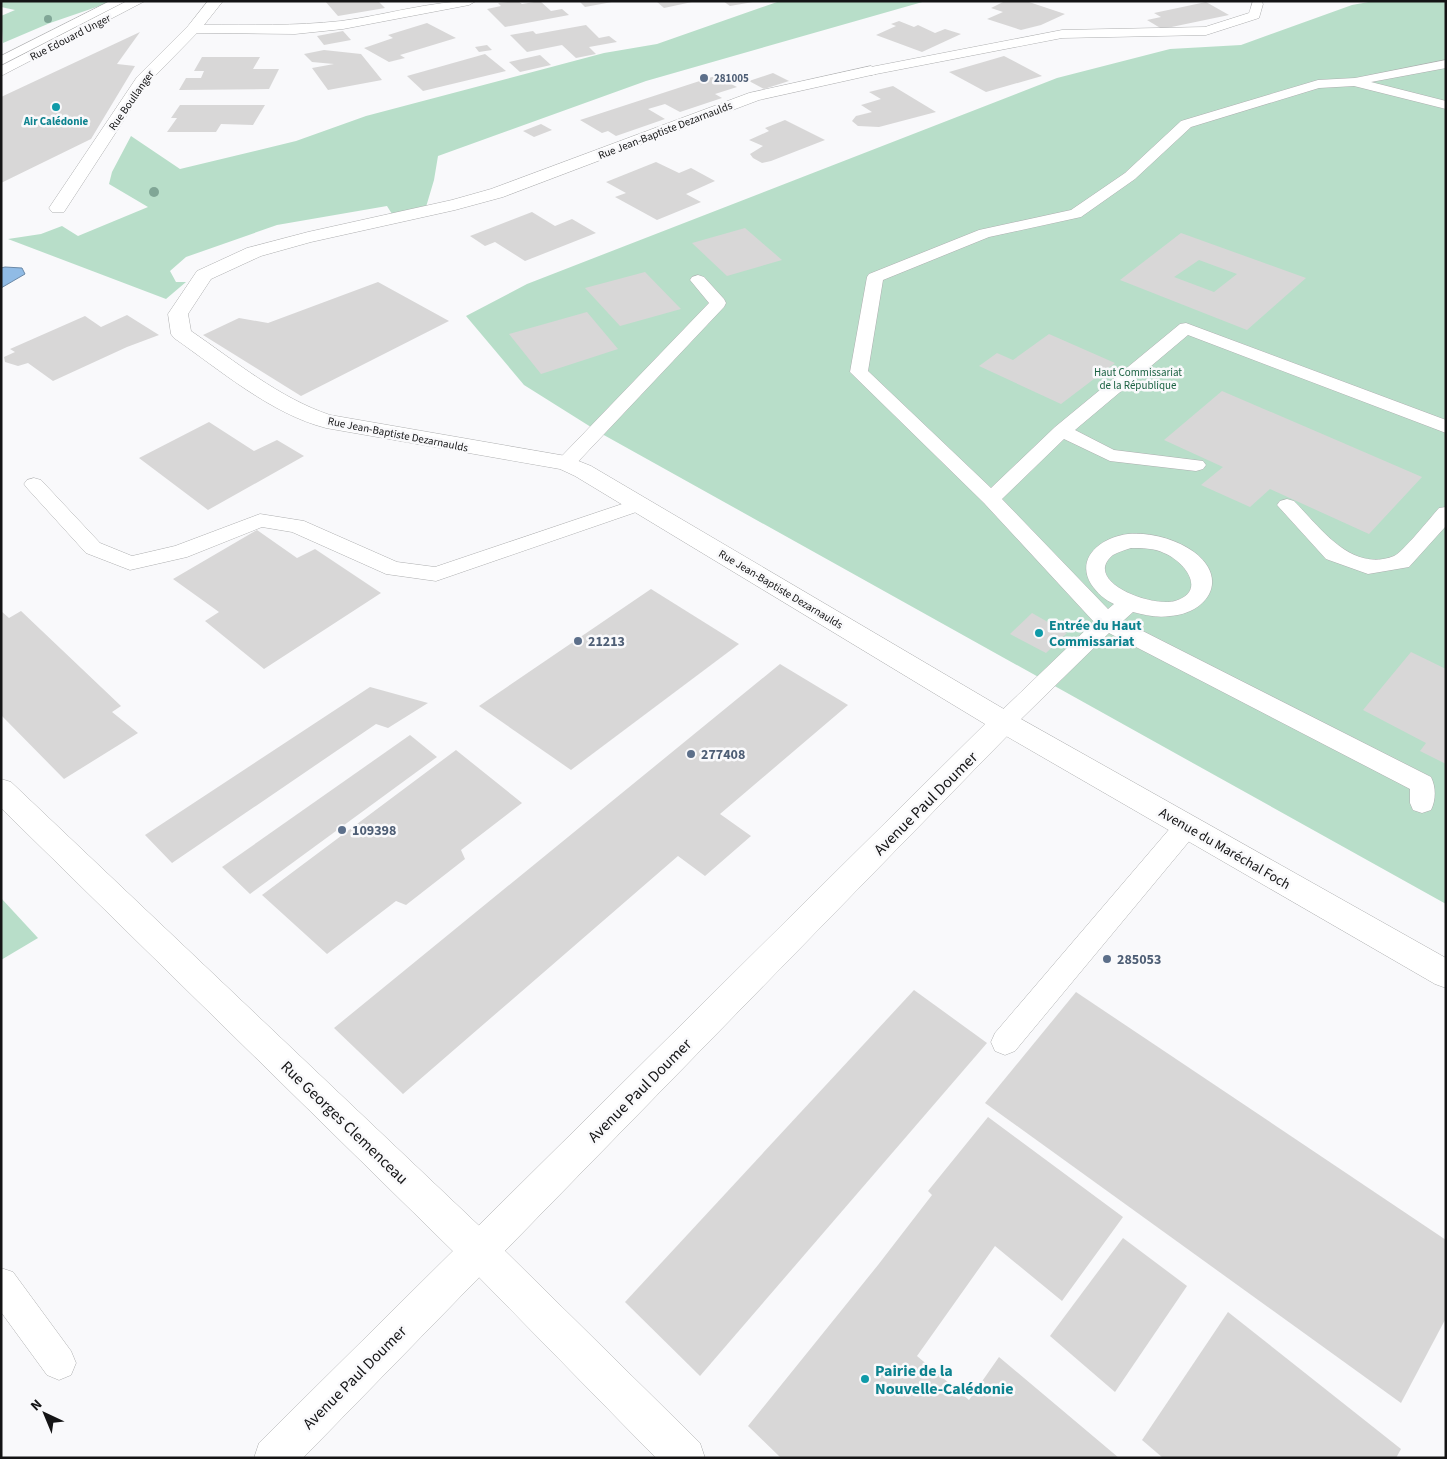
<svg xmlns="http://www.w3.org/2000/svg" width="1447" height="1459" font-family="'Source Sans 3',sans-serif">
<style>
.green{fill:#b8dec9}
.water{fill:#90bbe5;stroke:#6b89a7}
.building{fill:#d8d7d7;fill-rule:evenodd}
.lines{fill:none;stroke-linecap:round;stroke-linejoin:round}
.lane-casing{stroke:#aeafb0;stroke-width:1}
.street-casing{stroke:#aeafb0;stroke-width:1}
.secondary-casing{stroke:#aeafb0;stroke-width:1}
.lane{fill:#fff;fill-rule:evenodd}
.street{fill:#fff;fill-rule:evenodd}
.secondary{fill:#fff;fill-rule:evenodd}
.tree{fill:#80a696}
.service-dot{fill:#5c6f8a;stroke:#f9f9fb;stroke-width:2}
.culture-dot{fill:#0f9aa8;stroke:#f9f9fb;stroke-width:2}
.labels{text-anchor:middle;stroke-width:5;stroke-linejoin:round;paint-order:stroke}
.far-street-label{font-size:11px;fill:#141415;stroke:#f9f9fb}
.far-service-label{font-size:11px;font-weight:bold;fill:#4e5e75;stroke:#f9f9fb;text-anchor:start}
.far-culture-label{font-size:11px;font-weight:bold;fill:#0d838f;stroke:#f9f9fb}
.far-park-label{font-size:11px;fill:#1d6344;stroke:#f9f9fb}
.culture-label{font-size:14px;font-weight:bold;fill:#0d838f;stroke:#f9f9fb;text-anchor:start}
.service-label{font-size:14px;font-weight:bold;fill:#4e5e75;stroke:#f9f9fb;text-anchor:start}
.street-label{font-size:14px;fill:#141415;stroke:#f9f9fb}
.near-street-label{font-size:16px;fill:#141415;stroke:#f9f9fb}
.near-culture-label{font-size:16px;font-weight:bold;fill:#0d838f;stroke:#f9f9fb;text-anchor:start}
</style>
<rect width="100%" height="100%" fill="#f9f9fb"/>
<g class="green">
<polygon points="1,1 114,1 50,23 3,43 1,16 15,10 1,7"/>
<polygon points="780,1 926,1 646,81 438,156 434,180 426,207 392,214 387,206 277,225 186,257 170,271 176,282 186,282 166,299 8,239 41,234 62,226 78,236 148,207 109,184 112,172 131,136 180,169 296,141 366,116 604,53 657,44"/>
<polygon points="1374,1 1446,1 1446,904 602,434 524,385 466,316 527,284 1057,78 1170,49 1241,45 1352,5"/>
<polygon points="1,898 38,938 1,960"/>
</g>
<polygon class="water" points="5,267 22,268 25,274 1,288 1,268"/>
<g class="building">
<polygon points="325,1 378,1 385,8 338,16"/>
<polygon points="518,1 522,4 540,1 551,11 562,9 569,15 505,27 487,9 501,6 498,3"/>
<polygon points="579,1 612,1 612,2 585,7"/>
<polygon points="656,1 692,1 692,2 664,8"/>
<polygon points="723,1 753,1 753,2 730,6"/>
<polygon points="1005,1 1026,1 1065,14 1041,25 1021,30 987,19 1003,12 991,8"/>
<polygon points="1206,2 1229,15 1162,29 1147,20 1161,17 1154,13"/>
<polygon points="899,21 914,27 918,25 935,33 945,29 961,34 922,52 876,35 896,26 891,24"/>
<polygon points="427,23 456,38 400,55 405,58 389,62 364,48 393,38 388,35"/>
<polygon points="586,25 599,38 609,36 617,42 589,47 596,54 576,58 562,45 527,52 510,35 533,31 536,34"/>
<polygon points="343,31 351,40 324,45 317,36"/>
<polygon points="140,32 117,64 135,66 91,139 1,183 1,97"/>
<polygon points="487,45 492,50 479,52 475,47"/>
<polygon points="324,50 361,54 382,80 328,90 312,68 334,64 312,62 304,54"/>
<polygon points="485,54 506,71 423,91 407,76"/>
<polygon points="540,55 551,65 520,72 509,62"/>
<polygon points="1004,56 1042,76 986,92 949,72"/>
<polygon points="202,57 260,57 253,69 279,69 269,89 179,90 186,78 201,78 204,71 194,71"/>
<polygon points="773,73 789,81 764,89 749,81"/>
<polygon points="715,76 737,87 715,94 722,98 680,112 665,104 648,109 665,119 616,136 608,131 602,133 580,120"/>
<polygon points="893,86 936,112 879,127 858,126 852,121 856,116 872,112 861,105 881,99 869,92"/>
<polygon points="180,105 265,105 253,125 221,124 216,132 167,132 177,118 171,118"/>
<polygon points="785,120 825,140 771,161 762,163 753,158 750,154 763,146 749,140 769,131 765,128"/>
<polygon points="541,124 552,130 534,137 523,131"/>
<polygon points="656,162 679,173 691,168 715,181 686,194 701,202 657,220 615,197 626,193 606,182"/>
<polygon points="532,212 555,226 572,219 596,233 525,261 495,242 485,246 470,236"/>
<polygon points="745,228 782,260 727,276 692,243"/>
<path d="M1181,233L1306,278L1247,330L1120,280ZM1199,260L1237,274L1214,292L1174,277Z"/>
<polygon points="645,272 681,309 620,326 585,288"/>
<polygon points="378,282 449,321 301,396 203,335 239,318 268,323"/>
<polygon points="587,312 618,349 541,374 509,334"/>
<polygon points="127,315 159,335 127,347 53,381 28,363 18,366 5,362 4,357 15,352 10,349 85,316 101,327"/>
<polygon points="1049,334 1115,363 1061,404 979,366 997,353 1013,360"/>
<polygon points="1222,391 1327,436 1422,477 1369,534 1270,489 1250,507 1201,485 1223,467 1164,440"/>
<polygon points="209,422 254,451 277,440 304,456 208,510 139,458"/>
<polygon points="257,530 297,558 315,549 381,593 264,669 205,621 219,612 173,579"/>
<polygon points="651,589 739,644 571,770 479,706"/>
<polygon points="1,611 9,618 21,611 121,706 112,712 138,733 64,779 1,715"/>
<polygon points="1032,613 1067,633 1046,653 1010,634"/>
<polygon points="1411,652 1446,669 1446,764 1420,751 1426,743 1363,710"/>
<polygon points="780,664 848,705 720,814 751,836 705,876 678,856 403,1094 334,1028"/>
<polygon points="370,687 428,703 388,728 376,724 172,863 145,835"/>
<polygon points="410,735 437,757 250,894 222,867"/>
<polygon points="456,750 522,803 461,850 465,859 406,905 396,901 327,954 262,895"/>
<polygon points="914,990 987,1043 700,1376 625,1302"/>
<polygon points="1076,992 1446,1240 1446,1318 1401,1403 985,1103"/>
<polygon points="988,1117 1123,1217 1062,1301 995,1246 917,1356 969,1400 999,1357 1119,1458 781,1458 748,1426 878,1265 932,1195 928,1191"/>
<polygon points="1123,1238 1187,1286 1115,1392 1050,1336"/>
<polygon points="1228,1312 1401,1449 1396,1458 1163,1458 1142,1440"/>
</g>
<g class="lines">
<defs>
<g id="lane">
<polygon points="110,1 126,1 1,65 1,56"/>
<polygon points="1253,1 1261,1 1263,4 1259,18 1206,35 1062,38 871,75 864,71 871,67 1062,30 1205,27 1249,13"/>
<path d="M1446,60V68L1371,82L1446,101V109L1354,86L1319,88L1191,127L1135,179L1081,217L989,237L883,280L868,371L991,488L1055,427L1180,324L1186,323L1446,420V433L1188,335L1075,430L1114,450L1203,461L1206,465L1203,469L1196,471L1110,461L1064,439L1002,499L1108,609L1114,604C1105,600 1097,593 1091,584C1075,557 1102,537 1128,534C1150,532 1176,539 1194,552C1229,578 1209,613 1170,616C1157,618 1145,615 1133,612L1123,621L1431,777C1436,787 1436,800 1431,810L1422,813L1413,810L1410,803V789L1109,633L1012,728L1004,731L996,728L992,722L996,716L1094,622L984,503L850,372L867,277L869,274L979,230L1071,210L1125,173L1181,121L1318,80L1355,78ZM1131,548C1142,548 1154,548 1164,553C1184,561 1208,591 1175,601C1152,608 1081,581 1113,555C1118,552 1125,550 1131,548Z"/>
<polygon points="698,275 704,277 724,299 726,303 724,307 573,467 559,467 556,463 559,459 709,303 690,280 692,277"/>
<polygon points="34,478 41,480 100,543 132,556 175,546 260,514 304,521 397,562 435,567 631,501 638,499 645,501 648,505 645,509 436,581 386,574 292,532 262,527 187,557 130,570 86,553 27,488 24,484 27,480"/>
<path d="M1287,499L1294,501C1320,527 1351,573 1394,556C1402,553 1431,517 1439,508L1446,507V526L1409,567L1368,574L1326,559L1277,505L1280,501Z"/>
<polygon points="1187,816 1196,819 1200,826 1196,833 1015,1051 1005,1055 995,1051 991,1042 995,1033 1178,819"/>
<polygon points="1,1268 13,1272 71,1351 76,1363 71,1375 59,1380 47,1375 1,1312"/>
</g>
<g id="street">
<path d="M208,1H223L204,25C250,25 295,26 341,21C387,15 429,1 476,1L469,5L343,29L295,34L197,33L148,83L64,212H52L49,208L137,77L188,26Z"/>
<path d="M871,66L879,71L876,74L759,100L503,197L455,210L311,242L261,256L211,279L188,314L191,331C235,361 279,398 330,415L566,456L591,466L1014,715L1018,722L1014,729L303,1458H254L259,1443L985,724L575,476L560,469L326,428C271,414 220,370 174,338L171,334L168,314L197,271L247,248L308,232L452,200L491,189L749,93Z"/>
</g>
<g id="secondary">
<polygon points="127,1 145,1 1,76 1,66"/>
<polygon points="1004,712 1014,715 1446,958 1446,988 1435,984 994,729 990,722 994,715"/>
<polygon points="1,779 11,782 492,1238 700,1443 705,1458 656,1458 466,1264 1,808"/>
</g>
</defs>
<use href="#lane" class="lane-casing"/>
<use href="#street" class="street-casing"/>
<use href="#secondary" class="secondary-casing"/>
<use href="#lane" class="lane"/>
<use href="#street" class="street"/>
<use href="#secondary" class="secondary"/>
</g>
<g class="tree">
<circle cx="48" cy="19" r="4"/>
<circle cx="154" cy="192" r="5"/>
</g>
<g class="service-dot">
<circle cx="704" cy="78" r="5"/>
<circle cx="578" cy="641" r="5"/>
<circle cx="691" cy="754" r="5"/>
<circle cx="342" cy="830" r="5"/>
<circle cx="1107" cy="959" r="5"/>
</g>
<g class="culture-dot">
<circle cx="56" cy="107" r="5"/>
<circle cx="1039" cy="633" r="5"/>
<circle cx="865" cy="1379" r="5"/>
</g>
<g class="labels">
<g class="far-street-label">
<text transform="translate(70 37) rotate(-27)" y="4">Rue Edouard Unger</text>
<text transform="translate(131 100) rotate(-55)" y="4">Rue Boullanger</text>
<text transform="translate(665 130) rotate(-21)" y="4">Rue Jean-Baptiste Dezarnaulds</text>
<text transform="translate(398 434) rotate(11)" y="4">Rue Jean-Baptiste Dezarnaulds</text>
<text transform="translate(781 589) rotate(31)" y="4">Rue Jean-Baptiste Dezarnaulds</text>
</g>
<g class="far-service-label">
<text x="714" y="82">281005</text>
</g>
<g class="far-culture-label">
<text x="56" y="125">Air Calédonie</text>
</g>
<g class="far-park-label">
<text x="1138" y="376">Haut Commissariat<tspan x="1138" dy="13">de la République</tspan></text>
</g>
<g class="culture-label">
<text x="1049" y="630">Entrée du Haut<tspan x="1049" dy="16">Commissariat</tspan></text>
</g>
<g class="service-label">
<text x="588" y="646">21213</text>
<text x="701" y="759">277408</text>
<text x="352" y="835">109398</text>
<text x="1117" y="964">285053</text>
</g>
<g class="street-label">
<text transform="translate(1225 848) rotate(30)" y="5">Avenue du Maréchal Foch</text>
</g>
<g class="near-street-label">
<text transform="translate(925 803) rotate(-45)" y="6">Avenue Paul Doumer</text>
<text transform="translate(639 1090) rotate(-45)" y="6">Avenue Paul Doumer</text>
<text transform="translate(345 1122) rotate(44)" y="6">Rue Georges Clemenceau</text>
<text transform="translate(354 1377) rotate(-45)" y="6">Avenue Paul Doumer</text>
</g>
<g class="near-culture-label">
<text x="875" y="1376">Pairie de la<tspan x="875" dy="18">Nouvelle-Calédonie</tspan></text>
</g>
</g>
<rect width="1447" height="1459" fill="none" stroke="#141415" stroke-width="5"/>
<g transform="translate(45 1414) rotate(316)" stroke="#f9f9fb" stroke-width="4" paint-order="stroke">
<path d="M0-4L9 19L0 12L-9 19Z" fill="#141415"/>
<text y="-8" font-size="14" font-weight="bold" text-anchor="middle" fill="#141415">N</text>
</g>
</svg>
